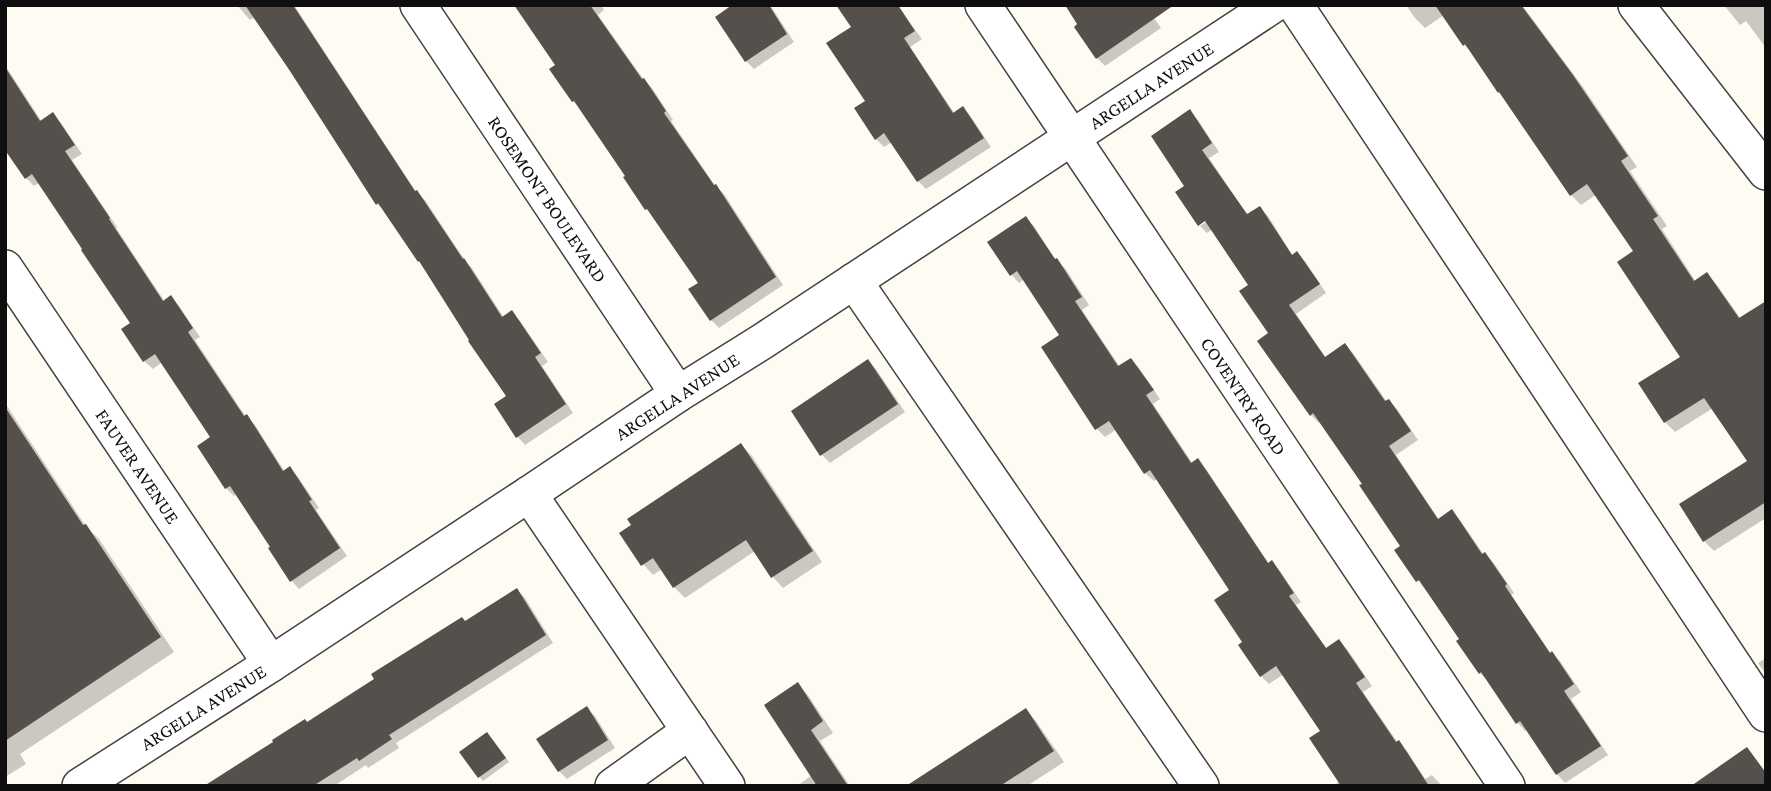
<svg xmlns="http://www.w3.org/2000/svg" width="1771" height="791" font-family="'Crimson Pro',serif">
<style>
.shadow{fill:#0003}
.building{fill:#56504c}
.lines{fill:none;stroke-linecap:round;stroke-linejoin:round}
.minor-casing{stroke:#424242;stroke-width:38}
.minor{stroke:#fff;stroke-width:35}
.labels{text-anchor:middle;stroke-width:7;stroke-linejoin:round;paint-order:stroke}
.street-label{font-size:19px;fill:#0f0f0f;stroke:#fff}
</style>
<rect width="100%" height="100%" fill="#fdfbf2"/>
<g class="shadow">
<polygon points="237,5 294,5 416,192 425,200 466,262 472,268 504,318 512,313 520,321 548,362 542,366 573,413 525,445 517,436 509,397 426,268 419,261 386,211 377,204 255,17 250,20"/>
<polygon points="517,5 601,5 604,10 598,15 644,80 652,88 673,120 671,121 716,187 724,194 783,285 719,328 711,320 700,284 654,217 647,209 628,176 582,109 573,101 558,66"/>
<polygon points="735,5 770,5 794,42 754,69 746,61"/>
<polygon points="897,5 922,39 910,47 955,114 963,108 971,117 991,147 926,189 918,181 892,142 884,147 876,139 867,101"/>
<polygon points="1145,5 1161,28 1105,66 1097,58 1080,25"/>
<polygon points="1406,5 1522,5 1583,87 1637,167 1630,171 1667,226 1662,229 1696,282 1707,275 1717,285 1741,319 1766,311 1766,518 1714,551 1704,541 1750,461 1713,408 1675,432 1665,422 1640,384 1682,357 1636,251 1597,194 1581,205 1571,195 1474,54 1464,45 1444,15 1425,28 1415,18"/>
<polygon points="1724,5 1766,5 1766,48 1746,21 1740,25"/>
<polygon points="5,65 42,122 53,114 61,123 82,154 72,160 117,227 116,228 165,302 171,297 179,306 200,337 195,340 246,417 255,425 285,472 289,469 298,477 319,508 316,510 347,556 299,589 291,580 273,547 237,494 234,496 226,488 213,438 162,362 153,369 144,361 132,323 40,182 34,186 26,178 5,137"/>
<polygon points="1189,112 1198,120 1219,152 1209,158 1248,216 1260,208 1268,216 1293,256 1297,253 1305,261 1326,293 1296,314 1326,358 1345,345 1353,353 1387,402 1389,401 1397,409 1418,440 1396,455 1439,520 1452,512 1460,520 1484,555 1485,554 1493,562 1514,593 1511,595 1551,654 1560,661 1581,692 1571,699 1608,755 1565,783 1557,774 1527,729 1525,731 1517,722 1488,681 1480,673 1462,640 1396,550 1402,546 1364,484 1321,421 1319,423 1311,415 1270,334 1250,286 1213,229 1207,233 1200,226 1213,217 1187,186"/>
<polygon points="1025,218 1034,226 1055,259 1065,268 1089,305 1082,310 1120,367 1131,360 1139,368 1160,399 1153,404 1193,464 1198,461 1206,469 1269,564 1272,563 1280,571 1301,602 1296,605 1327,649 1339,641 1347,649 1372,686 1363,692 1398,743 1407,751 1425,779 1432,775 1442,786 1333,786 1340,781 1323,731 1284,674 1269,684 1261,676 1240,645 1244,642 1232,590 1158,478 1154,481 1145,473 1117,429 1105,437 1097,429 1061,335 1024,279 1019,283 1011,274"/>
<polygon points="868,361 876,369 905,412 830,463 822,455 793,412"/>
<polygon points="5,403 87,528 99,539 174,652 20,754 26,764 5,777"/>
<polygon points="741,445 752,456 822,562 783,588 773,577 755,551 685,598 674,587 662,569 653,575 643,564"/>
<polygon points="517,590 525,598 553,643 396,743 399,748 368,768 366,765 334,786 230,786 307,724"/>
<polygon points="1766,658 1766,674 1758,663"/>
<polygon points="798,685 808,695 833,733 820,741 850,786 797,786 812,775"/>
<polygon points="586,708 595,716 615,748 567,779 559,771"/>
<polygon points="1026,710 1036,721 1064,762 1027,786 910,786"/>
<polygon points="491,738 509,762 483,781 461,753"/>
</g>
<g class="building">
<polygon points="245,5 293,5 415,191 417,190 463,259 464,258 502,317 512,310 541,353 535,357 566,404 516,438 494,404 506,396 468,341 469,340 419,261 418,262 378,203 376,205 290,71"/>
<polygon points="514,5 590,5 642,79 644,78 666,111 664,113 714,185 716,184 776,277 710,321 688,289 698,283 647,209 645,210 623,177 625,176 574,101 572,102 549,69 555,65"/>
<polygon points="732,5 769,5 787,34 745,62 715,17"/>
<polygon points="836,5 898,5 915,31 904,38 953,113 963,106 984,138 917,182 884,133 875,140 854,108 865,101 826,43 851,27"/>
<polygon points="1065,5 1174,5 1096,59 1074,27 1077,24"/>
<polygon points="1435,5 1521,5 1573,75 1628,156 1621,161 1658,216 1653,219 1694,281 1707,272 1739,318 1766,301 1766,502 1703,542 1679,504 1747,461 1704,398 1664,423 1638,383 1680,357 1617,262 1633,251 1587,184 1570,196 1499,92 1498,93 1465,44 1463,46"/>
<polygon points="5,67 40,121 53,112 75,145 65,151 110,218 109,219 163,301 171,295 193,328 188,332 244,416 247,414 283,471 290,466 312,500 309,501 340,548 290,582 268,548 270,547 230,486 225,489 197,446 210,437 155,354 143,362 121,329 130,323 81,250 82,249 32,174 25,179 5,150"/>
<polygon points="1190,109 1212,143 1202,150 1247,214 1260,206 1292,255 1297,251 1320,284 1289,305 1325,357 1345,343 1385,401 1389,399 1411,431 1389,446 1438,519 1452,509 1482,554 1485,552 1507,584 1505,586 1550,653 1552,651 1574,684 1564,691 1601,746 1556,775 1520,721 1516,724 1481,672 1479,674 1456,641 1459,639 1419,580 1416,582 1394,550 1400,546 1359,485 1362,484 1313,413 1310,416 1257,341 1268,333 1239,291 1248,285 1205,221 1198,226 1175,192 1184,186 1151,136"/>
<polygon points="1026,216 1055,259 1057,258 1082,297 1075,301 1118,366 1131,358 1154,390 1146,395 1191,463 1198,458 1268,563 1272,560 1294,593 1289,596 1326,648 1339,639 1365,677 1356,683 1396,742 1399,740 1429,786 1341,786 1309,738 1320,731 1276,666 1260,677 1238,645 1242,642 1214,600 1229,590 1150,470 1144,474 1109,421 1095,430 1041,347 1059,335 1017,271 1010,276 987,242"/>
<polygon points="868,359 898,404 820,456 791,411"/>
<polygon points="5,407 83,525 86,524 161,637 5,741"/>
<polygon points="741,443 813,551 771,578 746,540 673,588 653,558 641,566 619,533 631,525 627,519"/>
<polygon points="517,588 546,635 389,735 392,739 359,761 357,758 313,786 204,786 273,742 272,740 305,719 307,722 374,679 371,674 462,617 465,621"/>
<polygon points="798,682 823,721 811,730 848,786 817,786 764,705"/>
<polygon points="587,706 608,740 558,772 536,739"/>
<polygon points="1026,708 1054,751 1000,786 906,786"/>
<polygon points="487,732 506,758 478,778 459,752"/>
<polygon points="1747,747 1766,773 1766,786 1691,786"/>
</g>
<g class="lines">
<defs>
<g id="minor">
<polyline points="418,5 678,394"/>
<polyline points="983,5 1507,786"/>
<polyline points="1295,5 1766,714"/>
<polyline points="1636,5 1766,172"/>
<polyline points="5,268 271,664"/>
<polyline points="854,281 1201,786"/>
<polyline points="529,494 727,786"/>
<polyline points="80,786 271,664 529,494 678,394 763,341 1273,5"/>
<polyline points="613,786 690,731"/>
</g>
</defs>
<use href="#minor" class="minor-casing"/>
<use href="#minor" class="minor"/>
</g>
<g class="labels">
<g class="street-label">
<text transform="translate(1151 85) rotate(-33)" y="7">ARGELLA AVENUE</text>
<text transform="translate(548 199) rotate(56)" y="7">ROSEMONT BOULEVARD</text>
<text transform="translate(677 396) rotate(-33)" y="7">ARGELLA AVENUE</text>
<text transform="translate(1244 396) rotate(56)" y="7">COVENTRY ROAD</text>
<text transform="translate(138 466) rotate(56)" y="7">FAUVER AVENUE</text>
<text transform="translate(203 707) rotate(-32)" y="7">ARGELLA AVENUE</text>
</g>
</g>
<rect width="1771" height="791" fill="none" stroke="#0f0f0f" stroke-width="14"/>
</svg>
